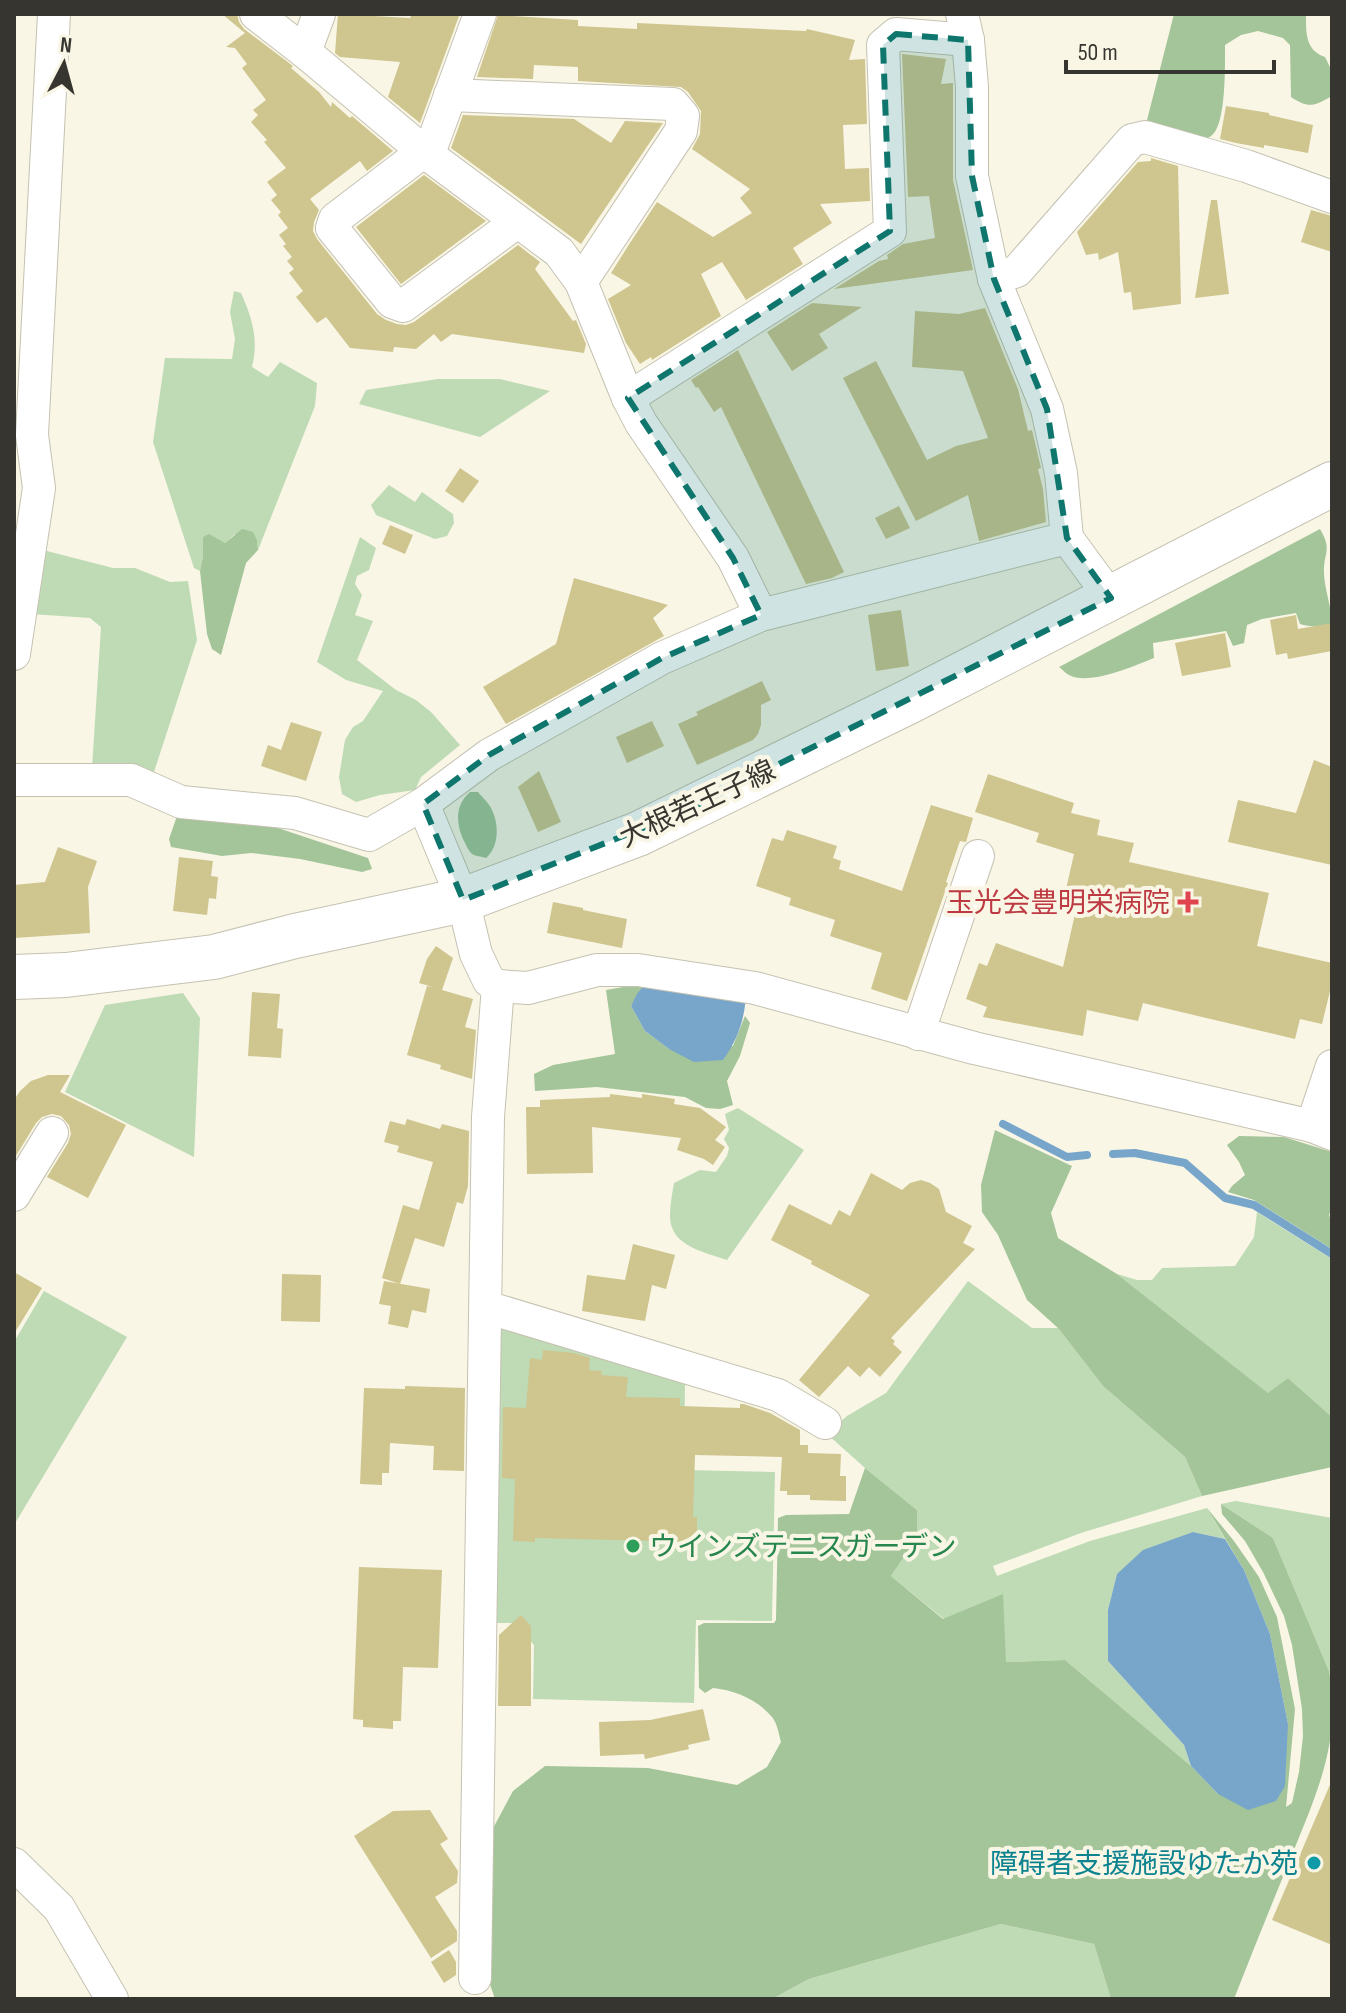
<svg xmlns="http://www.w3.org/2000/svg" width="1346" height="2013" font-family="'Sofia Sans Condensed','Noto Sans JP',sans-serif">
<style>
.green{fill:#bedbb5}
.forest{fill:#a3c599}
.water{fill:#78a6ca}
.lines{fill:none;stroke-linecap:round;stroke-linejoin:round}
.stream{stroke:#78a6ca;stroke-width:8}
.building{fill:#cfc58f}
.street-casing{stroke:#c5c2b2;stroke-width:34}
.secondary-casing{stroke:#c5c2b2;stroke-width:46}
.street{stroke:#fff;stroke-width:32}
.secondary{stroke:#fff;stroke-width:44}
.marked{fill:#0f766e;fill-opacity:0.2;stroke:#0f766e;stroke-width:6;stroke-dasharray:16 10;stroke-linejoin:round}
.health-dot{fill:#e0444e;stroke:#f9f6e6;stroke-width:3}
.leisure-dot{fill:#2e9e5b;stroke:#f9f6e6;stroke-width:3}
.culture-dot{fill:#0f9aa8;stroke:#f9f6e6;stroke-width:3}
.labels{text-anchor:middle;stroke-width:8;stroke-linejoin:round;paint-order:stroke}
.street-label{font-size:28px;fill:#36352f;stroke:#f9f6e6}
.health-label{font-size:28px;fill:#be3a42;stroke:#f9f6e6;text-anchor:end}
.leisure-label{font-size:28px;fill:#27864d;stroke:#f9f6e6;text-anchor:start}
.culture-label{font-size:28px;fill:#0d838f;stroke:#f9f6e6;text-anchor:end}
</style>
<rect width="100%" height="100%" fill="#f9f6e6"/>
<g class="green">
<path d="M234,291L241,293C252,317 259,340 252,367L268,377L280,362L317,383L315,406L258,550L257,540L235,534L225,543L203,537V556L200,571L194,568L153,442L165,358L232,359L235,339L230,312Z"/>
<polygon points="438,379 500,379 550,391 480,437 359,404 366,390"/>
<polygon points="389,485 415,502 422,492 453,514 454,523 447,536 435,539 376,515 371,505"/>
<polygon points="360,537 376,548 369,570 357,576 355,584 362,595 355,615 373,621 357,660 396,690 416,700 431,712 460,745 421,777 415,790 380,795 356,802 342,794 339,777 345,740 353,727 363,721 383,691 346,680 317,662"/>
<polygon points="43,550 113,568 135,568 170,582 188,581 197,640 153,775 92,768 101,627 90,618 31,614"/>
<polygon points="183,993 200,1018 194,1157 65,1092 105,1005"/>
<path d="M738,1108L804,1150L727,1260C704,1252 670,1246 670,1216C670,1205 672,1194 674,1183L700,1170L716,1172L727,1156L729,1148L724,1139L729,1130L725,1114Z"/>
<polygon points="1257,1212 1332,1259 1332,1417 1288,1378 1269,1394 1117,1274 1137,1280 1152,1280 1162,1268 1235,1266 1254,1237"/>
<polygon points="968,1281 1032,1328 1058,1328 1103,1386 1185,1457 1202,1496 1081,1533 993,1566 997,1576 1090,1541 1207,1508 1225,1539 1193,1532 1117,1574 1108,1611 1108,1661 1184,1745 1191,1766 1065,1660 1006,1662 944,1619 891,1576 917,1538 917,1510 865,1468 827,1434 847,1416 886,1393"/>
<polygon points="44,1291 127,1337 14,1525 14,1342"/>
<polygon points="505,1326 685,1381 684,1470 775,1472 772,1621 696,1620 694,1703 533,1699 534,1645 515,1623 490,1623 496,1332"/>
<polygon points="1236,1501 1332,1518 1332,1685 1329,1671 1273,1538 1221,1504"/>
<polygon points="1001,1924 1094,1944 1111,1999 772,1999 809,1979"/>
</g>
<g class="forest">
<path d="M1174,14H1306C1306,32 1305,50 1325,57L1332,71V96C1314,106 1309,109 1291,97L1290,45L1283,38L1258,31L1241,35L1225,45C1225,65 1226,118 1214,133C1210,138 1204,140 1197,142L1146,124Z"/>
<polygon points="242,529 253,532 257,540 258,550 246,563 221,655 212,649 207,634 200,571 203,556 203,537 209,534 225,543"/>
<path d="M1320,529C1333,551 1323,552 1324,574C1325,592 1332,607 1332,627C1321,627 1310,627 1300,624L1296,613L1262,619L1247,625L1244,643L1233,646L1226,631L1153,643L1154,658C1134,666 1089,686 1069,675C1065,673 1062,669 1059,667Z"/>
<path d="M470,792H478C482,797 488,802 491,808C499,823 500,846 486,858C484,857 476,856 474,855C468,852 466,844 463,839C456,822 455,805 470,792Z"/>
<polygon points="177,816 263,823 368,858 372,869 362,872 300,859 251,853 222,856 171,847 169,839"/>
<polygon points="646,983 631,1006 645,1031 669,1049 733,1046 745,1016 750,1023 740,1056 727,1081 733,1105 720,1109 706,1108 685,1097 597,1087 535,1091 534,1074 553,1065 615,1054 606,990"/>
<polygon points="995,1130 1072,1166 1051,1213 1058,1238 1117,1274 1268,1393 1288,1378 1332,1417 1332,1467 1202,1496 1185,1457 1103,1386 1058,1328 1027,1300 998,1235 982,1212 981,1185"/>
<polygon points="1239,1136 1284,1137 1332,1152 1332,1212 1329,1214 1332,1226 1332,1249 1254,1200 1228,1192 1232,1186 1245,1175 1239,1162 1227,1145"/>
<path d="M865,1468L917,1510V1538L891,1576L943,1619L1003,1594L1006,1662L1065,1660L1191,1766L1218,1794L1288,1724L1270,1634L1244,1570L1207,1508L1234,1541L1259,1577L1277,1617L1295,1709L1286,1807L1292,1803L1299,1772L1303,1736L1302,1709L1292,1645L1284,1616L1263,1572L1245,1541L1222,1514L1221,1504L1273,1538L1329,1671C1344,1741 1312,1804 1287,1867C1269,1911 1251,1955 1234,1999H1111L1094,1944L1001,1924L809,1979L772,1999H495L482,1961L490,1834L513,1791L545,1766L648,1768L737,1785L767,1767L781,1742C779,1734 777,1723 772,1717C758,1700 735,1690 713,1688L705,1693L699,1688L698,1626L704,1623H774L776,1620L778,1518L786,1515L849,1514Z"/>
</g>
<g class="water">
<path d="M646,983L746,996C744,1021 738,1039 723,1060L694,1062L669,1049L645,1031L631,1006L637,994Z"/>
<polygon points="1193,1532 1225,1539 1244,1570 1270,1634 1288,1724 1285,1786 1276,1801 1248,1810 1218,1794 1191,1766 1184,1745 1108,1661 1108,1610 1117,1574 1143,1550"/>
</g>
<g class="lines">
<g class="stream">
<polyline points="1003,1124 1067,1157 1087,1155"/>
<polyline points="1113,1154 1135,1153 1185,1163 1225,1198 1254,1205 1332,1254"/>
</g>
</g>
<g class="building">
<polygon points="222,14 237,14 239,22 244,29 293,66 291,68 319,92 331,107 332,102 350,118 352,116 393,151 367,171 360,161 310,199 319,210 314,222 313,231 317,239 377,314 386,320 397,324 406,325 414,322 518,245 540,262 535,269 573,321 576,320 586,344 584,353 452,334 441,342 434,334 416,349 394,347 393,352 350,348 326,317 317,323 296,297 303,291 289,273 294,269 287,261 292,257 283,246 286,244 279,235 288,228 278,215 281,212 271,200 277,195 267,182 286,168 264,142 267,140 251,122 258,115 253,110 266,100 242,68 247,64 235,48 226,47 245,33"/>
<polygon points="338,14 410,18 412,14 453,14 459,16 420,123 388,97 400,62 340,57 335,53"/>
<polygon points="498,15 578,20 578,26 637,29 637,23 806,31 807,29 855,40 849,60 865,59 867,124 843,125 845,169 869,168 870,201 820,204 832,223 793,248 803,264 746,300 722,262 701,274 721,316 652,360 651,357 640,364 626,343 608,299 631,285 611,273 630,243 657,202 713,237 752,213 740,198 750,189 692,149 700,134 701,111 688,92 681,87 578,81 578,67 534,65 533,79 477,77"/>
<polygon points="902,54 946,59 941,84 953,83 953,180 973,270 834,289 879,261 888,259 887,255 903,244 935,238 929,196 908,197"/>
<polygon points="1226,106 1269,113 1269,115 1313,125 1308,153 1264,145 1264,148 1236,143 1220,139"/>
<polygon points="463,115 574,119 611,143 625,121 663,123 581,244 451,148"/>
<polygon points="1151,158 1178,166 1181,304 1133,310 1131,292 1124,293 1118,252 1099,260 1098,253 1086,255 1077,232 1138,162 1151,161"/>
<polygon points="424,175 486,221 401,284 356,227"/>
<polygon points="1211,200 1217,200 1229,294 1195,298"/>
<polygon points="1311,210 1332,216 1332,252 1301,242"/>
<polygon points="812,303 862,307 819,334 828,348 792,371 767,332"/>
<polygon points="985,308 1018,389 1028,431 1032,430 1041,468 1038,469 1043,489 1046,522 979,541 968,495 916,521 843,378 876,361 927,460 956,446 988,438 963,371 912,367 915,311 959,314"/>
<polygon points="738,350 844,572 832,578 806,584 721,407 714,412 698,387 696,388 691,380"/>
<polygon points="460,468 479,481 463,503 445,491"/>
<polygon points="899,506 910,528 886,539 875,518"/>
<polygon points="390,525 413,535 405,554 382,544"/>
<polygon points="574,578 668,605 653,618 664,636 506,724 483,687 556,644"/>
<polygon points="901,610 909,666 876,671 868,615"/>
<polygon points="1296,615 1298,629 1332,623 1332,651 1288,659 1287,653 1276,655 1270,620"/>
<polygon points="1225,633 1231,667 1182,676 1175,643"/>
<polygon points="762,681 771,700 761,705 761,725 758,734 753,740 697,765 678,724 698,715 696,712"/>
<polygon points="652,721 664,746 627,763 616,737"/>
<polygon points="291,722 322,732 306,781 261,766 268,745 281,750"/>
<polygon points="1314,760 1332,767 1332,865 1228,842 1238,800 1296,813"/>
<polygon points="539,771 561,822 538,832 518,787"/>
<polygon points="988,774 1074,803 1071,813 1100,820 1097,835 1134,843 1129,862 1269,893 1257,946 1332,963 1332,983 1322,1024 1300,1019 1295,1039 1143,1003 1138,1021 1087,1010 1083,1036 983,1017 987,1007 966,999 979,963 987,966 996,943 1063,967 1075,914 1061,911 1074,854 1036,842 1039,833 975,812"/>
<polygon points="931,805 973,818 966,842 960,841 946,882 948,883 907,1001 871,989 882,953 830,936 835,920 789,905 791,898 756,886 772,838 783,841 787,830 837,846 833,858 841,861 839,869 902,891"/>
<polygon points="58,847 97,861 88,887 90,933 14,938 14,885 45,882"/>
<polygon points="179,857 213,861 211,876 218,877 216,899 209,898 207,915 173,911"/>
<polygon points="553,902 583,908 583,910 627,919 622,948 547,933"/>
<polygon points="436,946 453,958 442,990 473,999 465,1027 476,1030 472,1079 440,1069 441,1065 407,1055 427,986 433,987 419,983 427,959"/>
<polygon points="252,992 280,994 277,1028 283,1029 281,1058 248,1056"/>
<polygon points="48,1075 70,1075 60,1092 126,1125 88,1198 47,1177 68,1143 71,1134 69,1125 61,1116 52,1114 42,1117 36,1123 14,1159 14,1100 20,1091 31,1081"/>
<polygon points="610,1094 642,1098 642,1094 675,1099 674,1104 700,1108 726,1127 715,1140 725,1147 713,1165 704,1159 677,1150 681,1138 592,1127 593,1173 527,1174 526,1107 540,1107 540,1100 610,1097"/>
<polygon points="407,1119 440,1129 442,1124 469,1131 468,1186 463,1204 457,1202 444,1247 415,1238 400,1284 382,1278 403,1205 419,1210 433,1162 397,1152 399,1146 384,1142 390,1121 405,1125"/>
<polygon points="871,1173 902,1190 910,1183 921,1180 930,1183 939,1189 946,1212 972,1226 963,1243 975,1249 891,1338 895,1341 893,1344 902,1352 880,1377 869,1367 860,1377 848,1366 819,1397 799,1380 870,1295 811,1264 812,1261 771,1240 789,1204 831,1225 839,1210 850,1216"/>
<polygon points="633,1244 675,1255 666,1289 652,1285 645,1321 582,1311 587,1275 625,1280"/>
<polygon points="14,1272 42,1288 14,1334"/>
<polygon points="282,1274 321,1275 320,1322 281,1321"/>
<polygon points="384,1281 430,1289 426,1313 412,1310 408,1328 388,1324 391,1306 379,1304"/>
<polygon points="543,1350 574,1353 590,1358 589,1370 602,1371 601,1375 628,1377 626,1397 680,1398 680,1406 740,1408 740,1404 744,1404 770,1413 800,1430 800,1445 808,1445 808,1453 841,1454 840,1476 846,1476 846,1501 810,1500 810,1495 787,1495 787,1491 780,1491 782,1457 695,1455 693,1517 697,1517 697,1542 535,1538 535,1542 513,1541 515,1479 502,1478 503,1407 526,1408 530,1358 542,1360"/>
<polygon points="405,1386 465,1388 464,1471 433,1470 434,1446 390,1443 389,1473 382,1473 382,1485 360,1484 364,1388 405,1389"/>
<polygon points="359,1567 442,1570 438,1668 403,1667 401,1721 393,1721 393,1729 363,1727 363,1720 353,1719"/>
<polygon points="521,1615 531,1626 531,1706 498,1706 499,1635"/>
<polygon points="703,1709 710,1740 688,1745 689,1749 645,1759 644,1754 600,1756 599,1722 650,1720"/>
<polygon points="1332,1780 1332,1945 1272,1920"/>
<polygon points="430,1810 448,1839 440,1844 458,1871 457,1883 435,1897 457,1931 457,1941 431,1958 354,1836 393,1811"/>
<polygon points="449,1950 456,1962 456,1975 444,1983 431,1962"/>
</g>
<g class="lines">
<defs>
<g id="street">
<polyline points="256,14 305,52 423,151 559,252 581,282 628,398 641,423 733,558 761,615"/>
<polyline points="480,14 432,145 335,219 332,228 392,302 403,306 517,222"/>
<polyline points="305,52 319,14"/>
<polyline points="450,95 673,104 683,116 681,131 581,282"/>
<polyline points="994,279 1017,271 1132,140 1145,137 1246,166 1332,197"/>
<polyline points="628,398 890,231 883,45 896,34 968,40"/>
<polyline points="1067,538 1111,598"/>
<polyline points="14,654 39,488 32,435 54,14"/>
<polyline points="14,780 131,780 181,802 295,813 369,835 423,804 489,755 662,658 761,615 1067,538 1061,473 1047,409 994,279 972,176 972,87 968,40 962,14"/>
<polyline points="423,804 463,900 476,954 489,981 498,986 528,988 597,970 638,970 755,988 974,1048 1312,1126 1332,1134"/>
<polyline points="918,1034 978,856"/>
<polyline points="1312,1126 1332,1066"/>
<polyline points="14,1195 52,1133"/>
<polyline points="486,1307 778,1395 825,1423"/>
<polyline points="14,1864 59,1908 112,1999"/>
<polyline points="475,1978 488,1117 498,986"/>
</g>
<polyline id="secondary" points="14,977 66,975 214,957 295,936 463,900 638,834 908,702 1332,484"/>
</defs>
<use href="#street" class="street-casing"/>
<use href="#secondary" class="secondary-casing"/>
<use href="#street" class="street"/>
<use href="#secondary" class="secondary"/>
</g>
<path class="marked" d="M896,34L968,40L972,176L994,279L1047,409L1067,538L1111,598L683,812L463,900L423,804L489,755L662,658L761,615L733,558L628,398L890,231L883,45Z"/>
<path class="health-dot" d="M1184 890h8v8h8v8h-8v8h-8v-8h-8v-8h8z"/>
<circle class="leisure-dot" cx="633" cy="1546" r="8"/>
<circle class="culture-dot" cx="1314" cy="1863" r="8"/>
<g class="labels">
<g class="street-label">
<text transform="translate(697 803) rotate(-25)" y="10">大根若王子線</text>
</g>
<g class="health-label">
<text x="1170" y="912">玉光会豊明栄病院</text>
</g>
<g class="leisure-label">
<text x="649" y="1556">ウインズテニスガーデン</text>
</g>
<g class="culture-label">
<text x="1298" y="1873">障碍者支援施設ゆたか苑</text>
</g>
</g>
<rect width="1346" height="2013" fill="none" stroke="#36352f" stroke-width="32"/>
<g transform="translate(64 64) rotate(6)" stroke="#f9f6e6" stroke-width="6" paint-order="stroke">
<path d="M0-6L14 30L0 20L-14 30Z" fill="#36352f"/>
<text y="-12" font-size="22" font-weight="bold" text-anchor="middle" fill="#36352f">N</text>
</g>
<path d="M1066 60v12h208v-12" fill="none" stroke="#36352f" stroke-width="4"/>
<text x="1078" y="60" font-size="24" fill="#36352f" stroke="#f9f6e6" stroke-width="6" paint-order="stroke">50 m</text>
</svg>
